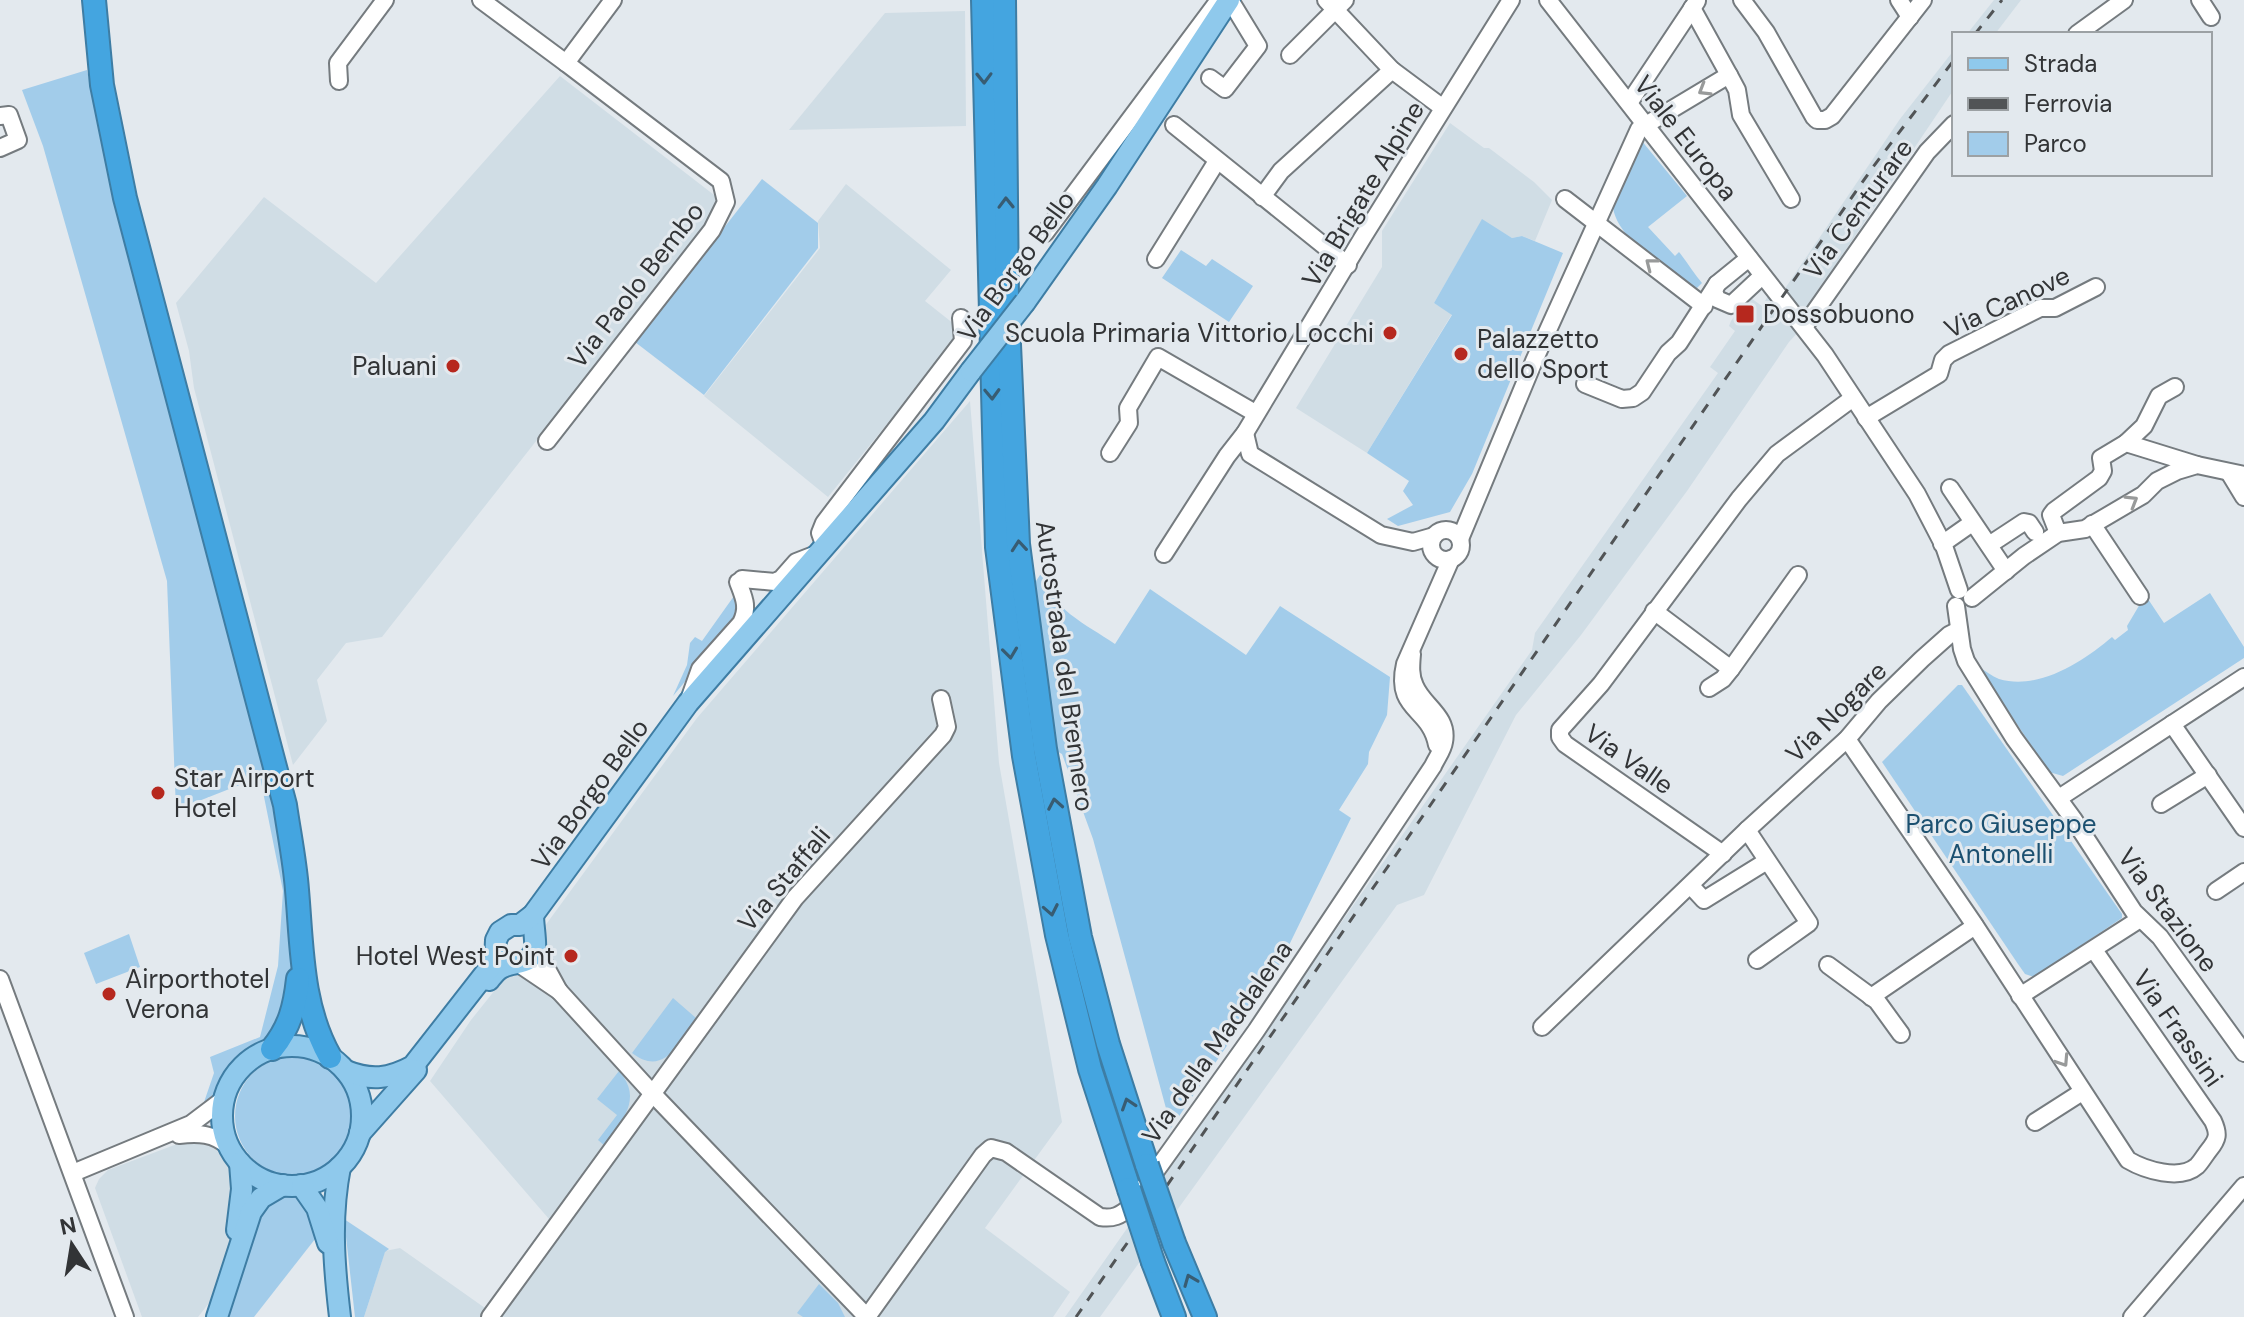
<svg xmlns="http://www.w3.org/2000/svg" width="2244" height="1317" font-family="'DM Sans',sans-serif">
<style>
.built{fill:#d0dde5}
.green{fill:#a2ccea}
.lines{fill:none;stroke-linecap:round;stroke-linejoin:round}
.minor-casing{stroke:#757b7f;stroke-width:20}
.major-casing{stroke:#3e7da4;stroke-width:24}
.highway-casing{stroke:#3e7da4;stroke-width:26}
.minor{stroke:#fff;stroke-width:16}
.major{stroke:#8fc9ec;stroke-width:20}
.highway{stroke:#44a5e0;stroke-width:22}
.rail{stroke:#515456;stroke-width:3;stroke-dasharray:10 10;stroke-linecap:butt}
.major-bridge-casing{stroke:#3e7da4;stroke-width:24;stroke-linecap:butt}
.highway-bridge-casing{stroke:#3e7da4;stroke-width:26;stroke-linecap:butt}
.major-bridge{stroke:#8fc9ec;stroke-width:20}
.highway-bridge{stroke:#44a5e0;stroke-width:22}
.oneway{stroke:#385c72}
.oneway2{stroke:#989a9a}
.poi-dot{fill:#b6281e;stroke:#e3e9ee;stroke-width:3}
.labels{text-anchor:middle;stroke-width:6;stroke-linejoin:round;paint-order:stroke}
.street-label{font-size:26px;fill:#323436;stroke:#e3e9ee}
.poi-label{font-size:26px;fill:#323436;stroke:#e3e9ee;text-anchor:start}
.park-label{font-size:26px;fill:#1b5070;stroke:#e3e9ee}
</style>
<rect width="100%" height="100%" fill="#e3e9ee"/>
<g class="built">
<polygon points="1994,0 2021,0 1995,34 1967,34"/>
<polygon points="965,11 966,126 789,130 885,13"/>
<polygon points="1954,50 1954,89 1804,312 1784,290 1900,119"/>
<polygon points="560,76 718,198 714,215 389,628 382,637 346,643 317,680 327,721 293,765 194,388 189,351 176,303 264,197 376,283"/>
<polygon points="1450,123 1484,148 1489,148 1534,182 1552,200 1535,241 1522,236 1512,238 1482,220 1434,303 1452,314 1367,453 1296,408 1382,267 1382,231"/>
<polygon points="846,184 951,270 925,301 959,328 958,336 828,497 704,396 820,248 818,221"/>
<polygon points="1748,296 1762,306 1768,296 1800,330 1789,342 1687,491 1581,635 1516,715 1424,895 1397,905 1100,1317 1065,1317 1532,650 1535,633 1718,373 1710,367 1735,331 1729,326 1731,321"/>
<polygon points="970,401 999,763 1062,1122 985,1228 1070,1292 1053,1317 364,1317 385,1251 400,1248 485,1308 549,1219 430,1081 471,1020 531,945 697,718"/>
<polygon points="185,1141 218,1148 230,1160 237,1176 236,1204 220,1289 198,1317 142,1317 95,1188 99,1179 108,1170"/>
</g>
<g class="green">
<polygon points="87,70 129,255 283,839 293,966 286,1010 271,1040 240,1059 227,1075 219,1094 202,1108 214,1073 210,1057 260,1037 278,966 283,891 260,777 176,810 167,581 43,146 22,90"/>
<path d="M1641,140L1687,196L1648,227L1675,256L1679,252C1688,263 1694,274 1702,283L1694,291C1670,272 1615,238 1613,206Z"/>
<polygon points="762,179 818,223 818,248 704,395 635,342"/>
<polygon points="1482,219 1512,238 1522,236 1563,253 1472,474 1450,512 1398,526 1387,519 1413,505 1403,491 1409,481 1367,453 1452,315 1434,303"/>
<polygon points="1181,250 1206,266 1212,259 1253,286 1229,322 1162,278"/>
<path d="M1042,572C1050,609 1086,624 1115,644L1150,589L1246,655L1280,606L1390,677L1387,715L1369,752L1368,764L1339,810L1351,818L1273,978L1169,1131L1162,1117L1167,1112L1093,839L1062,754L1051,748L1032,582L1036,581Z"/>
<path d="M2210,593L2244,647V658L2063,776L2049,772L1978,666C1985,671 1992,676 1999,679C2039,691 2084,661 2112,637L2115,640L2128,630L2127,626L2140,604L2148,599L2164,623Z"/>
<polygon points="734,596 738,601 738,618 673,696 687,665 690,643 695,637 702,641"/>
<polygon points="1958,685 1962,685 2122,914 2122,918 2034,977 2025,974 2018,964 1882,762"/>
<polygon points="129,934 140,967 96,984 84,953"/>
<path d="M673,998L696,1018C680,1042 664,1078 632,1053Z"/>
<circle cx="295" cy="1116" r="60"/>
<path d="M619,1071C644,1100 621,1120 605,1146L598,1140L617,1115L597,1099Z"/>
<polygon points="280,1193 299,1194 319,1234 254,1317 229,1317 261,1207"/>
<polygon points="344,1219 389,1249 385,1252 364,1317 355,1317"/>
<polygon points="819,1284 838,1303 845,1317 803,1317 797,1313"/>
</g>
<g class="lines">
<defs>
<g id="minor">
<polyline points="481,0 566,63"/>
<polyline points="1326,0 1392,70 1443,108"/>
<polyline points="1548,0 1825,355 1917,494 1944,546 1959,590"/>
<polyline points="1742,0 1766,32 1814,117 1817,120 1825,120 1832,116 1923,0"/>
<polyline points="1899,0 1910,17"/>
<polyline points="2200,0 2211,17"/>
<polyline points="2077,34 2124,0"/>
<polyline points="1290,55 1345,0"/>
<polyline points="1729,75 1737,90 1741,115 1791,199"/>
<polyline points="1210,78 1225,89 1258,46 1230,0"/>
<polyline points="339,81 338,63 385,0"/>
<polyline points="1629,103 1697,1"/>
<polyline points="0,116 9,115 18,140 0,148"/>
<polyline points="1174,125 1348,265"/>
<polyline points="1262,197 1281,171 1392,70"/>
<polyline points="1565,199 1704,306"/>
<polyline points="1045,233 1216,4"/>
<polyline points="1156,259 1217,161"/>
<polyline points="1717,284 1714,291 1717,299 1731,305 1762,276"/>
<polyline points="1804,327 1927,152 1954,124"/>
<polyline points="1585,384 1622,399 1633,398 1642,392 1668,353 1679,343 1717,284 1749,258"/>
<polyline points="1866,418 1939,374 1943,360 1949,354 2040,308 2055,308 2096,287"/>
<polyline points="1245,433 1250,454 1381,535 1413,542 1434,536"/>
<polyline points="547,441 712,230 726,202 721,181 566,63 613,0"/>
<polyline points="2126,443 2144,426 2159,396 2175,387"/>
<polyline points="1110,453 1129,423 1128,408 1158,357 1255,413"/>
<polyline points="2230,474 2244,497"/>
<polyline points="1950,488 2006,571"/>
<polyline points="2092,524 2140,596"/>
<circle cx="1446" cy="545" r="15"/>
<polyline points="2058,533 2051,515 2054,511 2099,478 2103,471 2101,458 2126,443 2197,465"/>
<polyline points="1460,539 1534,361 1639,129 1729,75 1692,8"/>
<polyline points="1942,544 1972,523"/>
<polyline points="1989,545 2024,522 2029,523 2035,532"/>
<polyline points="825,547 820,533 824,523 963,341 961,318"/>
<polyline points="1164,554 1227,456 1245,433 1363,237 1511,0"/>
<polyline points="742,579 775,582 781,579 796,562 819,553"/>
<polyline points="1972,598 2024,556 2058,533 2085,529 2143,495 2157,481 2177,471 2197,465 2244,475"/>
<polyline points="1956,606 1962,649 1966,661 2014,738 2074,820 2134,912 2160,937 2244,1053"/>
<polyline points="1654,611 1731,669"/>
<polyline points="1709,688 1723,679 1731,669 1798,575"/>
<path d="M690,697L700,669L741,623C749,607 744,598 738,582"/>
<polyline points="2172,724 2244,828"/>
<path d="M1847,739L1974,924L2128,1160C2145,1170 2180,1181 2197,1166C2201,1162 2205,1155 2209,1150C2218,1139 2219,1134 2213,1121L2094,950"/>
<path d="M1437,745C1430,707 1394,711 1405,664L1451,559"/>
<polyline points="2059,798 2244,677"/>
<polyline points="2161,804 2208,775"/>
<polyline points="1747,830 1809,923 1757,960"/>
<polyline points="1723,854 1565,744 1560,737 1560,730 1601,684 1739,499 1777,454 1853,398"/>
<polyline points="1691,886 1704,900 1767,861"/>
<polyline points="2216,891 2244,872"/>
<polyline points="519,964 559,991 535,947"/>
<polyline points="1828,965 1877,1001 1901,1034"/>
<polyline points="0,979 125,1317"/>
<polyline points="559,991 652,1093 867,1317"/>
<polyline points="2020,996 2140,919"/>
<polyline points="1871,997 1975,926"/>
<polyline points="1542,1027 1747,830 1847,739 1879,701 1922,659 1949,635 1959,630"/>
<polyline points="2035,1122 2082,1092"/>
<path d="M179,1135C198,1133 214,1133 229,1147"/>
<polyline points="73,1173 191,1124 224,1099"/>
<polyline points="490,1317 795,898 943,735 947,727 941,699"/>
<path d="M867,1317L983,1155L991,1148L1006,1152L1100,1217C1113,1219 1120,1216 1130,1207L1256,1031L1433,766C1436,759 1443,750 1444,742C1449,716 1423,706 1415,686C1410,676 1411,665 1412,654"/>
<polyline points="2132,1317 2244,1186"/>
</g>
<g id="major">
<polyline points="1025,302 1107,186 1229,0"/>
<path d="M489,980C493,975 497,969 503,967C515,961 531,966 535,948C536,941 533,925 533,915"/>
<circle cx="292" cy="1116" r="70"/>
<path d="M346,1071C371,1081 389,1079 413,1066L495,961L496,940L500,932L511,925H520L533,915L688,703L934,421L971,371"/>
<polyline points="360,1133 416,1070"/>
<path d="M340,1167C330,1218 334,1266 340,1317"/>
<polyline points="301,1185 317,1208 328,1243"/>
<polyline points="237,1230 242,1189 240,1163"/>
<polyline points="217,1317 251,1212 261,1198 283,1185"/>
</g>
<g id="highway">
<path d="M94,0L102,85L125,198L285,805C289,833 295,862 297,890C302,947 301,1006 330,1057"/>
<polyline points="983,0 997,547 1024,756 1057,935 1090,1069 1129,1189"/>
<polyline points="1004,0 1007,300 1018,544 1045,749 1080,937 1108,1044 1147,1165"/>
<path d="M272,1049C290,1027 295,1006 298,979"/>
<polyline points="1174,1243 1205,1317"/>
<polyline points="1153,1262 1174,1317"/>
</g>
</defs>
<use href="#minor" class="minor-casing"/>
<use href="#major" class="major-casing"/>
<use href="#highway" class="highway-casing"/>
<use href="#minor" class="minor"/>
<use href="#major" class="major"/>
<use href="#highway" class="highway"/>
<g class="rail">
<polyline points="1975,34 2002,0"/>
<polyline points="1076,1317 1778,303 1873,167 1954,60"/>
</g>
<defs>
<polyline id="major-bridge" points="971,371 1025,302"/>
<g id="highway-bridge">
<polyline points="1147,1165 1174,1243"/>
<polyline points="1129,1189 1153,1262"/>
</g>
</defs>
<use href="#major-bridge" class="major-bridge-casing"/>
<use href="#highway-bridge" class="highway-bridge-casing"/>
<use href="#major-bridge" class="major-bridge"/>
<use href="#highway-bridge" class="highway-bridge"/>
</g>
<defs><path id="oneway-chevron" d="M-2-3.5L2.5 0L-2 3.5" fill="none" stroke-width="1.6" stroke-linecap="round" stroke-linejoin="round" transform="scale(2)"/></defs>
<g class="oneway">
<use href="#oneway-chevron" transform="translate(984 78) rotate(89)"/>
<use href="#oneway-chevron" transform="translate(1006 203) rotate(-91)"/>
<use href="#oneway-chevron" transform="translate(992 394) rotate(88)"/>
<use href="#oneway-chevron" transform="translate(1019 546) rotate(-95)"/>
<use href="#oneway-chevron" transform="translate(1010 653) rotate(83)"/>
<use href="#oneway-chevron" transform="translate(1055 804) rotate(-100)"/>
<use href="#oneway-chevron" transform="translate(1051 910) rotate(79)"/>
<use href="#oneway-chevron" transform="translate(1128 1104) rotate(-108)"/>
<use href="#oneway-chevron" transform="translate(1190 1280) rotate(-112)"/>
</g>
<g class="oneway2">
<use href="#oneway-chevron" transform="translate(1704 90) rotate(149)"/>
<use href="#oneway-chevron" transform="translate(1651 264) rotate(-142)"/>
<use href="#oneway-chevron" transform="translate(2132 501) rotate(-31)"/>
<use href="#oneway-chevron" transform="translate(2063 1061) rotate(57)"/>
</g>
<g class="poi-dot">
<rect x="1735" y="304" width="20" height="20" rx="4"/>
<circle cx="1390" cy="333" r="8"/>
<circle cx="1461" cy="354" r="8"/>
<circle cx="453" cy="366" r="8"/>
<circle cx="158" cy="793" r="8"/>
<circle cx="571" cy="956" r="8"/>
<circle cx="109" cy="994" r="8"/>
</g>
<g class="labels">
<g class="street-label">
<text transform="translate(1686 138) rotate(52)" y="9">Viale Europa</text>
<text transform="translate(1363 194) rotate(-59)" y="9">Via Brigate Alpine</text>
<text transform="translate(1858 209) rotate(-54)" y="9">Via Centurare</text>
<text transform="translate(1016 266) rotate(-54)" y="9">Via Borgo Bello</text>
<text transform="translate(636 285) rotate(-52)" y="9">Via Paolo Bembo</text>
<text transform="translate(2007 302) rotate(-25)" y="9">Via Canove</text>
<text transform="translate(1065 666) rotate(82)" y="9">Autostrada del Brennero</text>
<text transform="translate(1836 712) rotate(-45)" y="9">Via Nogare</text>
<text transform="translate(1629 759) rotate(35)" y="9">Via Valle</text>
<text transform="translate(590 794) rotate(-54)" y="9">Via Borgo Bello</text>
<text transform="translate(784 879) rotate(-50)" y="9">Via Staffali</text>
<text transform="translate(2168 910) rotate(53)" y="9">Via Stazione</text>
<text transform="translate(2178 1028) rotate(55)" y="9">Via Frassini</text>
<text transform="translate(1217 1042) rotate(-55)" y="9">Via della Maddalena</text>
</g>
<g class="poi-label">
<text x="1763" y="323">Dossobuono</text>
<text x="1374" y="342" text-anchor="end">Scuola Primaria Vittorio Locchi</text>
<text x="1477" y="348">Palazzetto<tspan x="1477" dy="30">dello Sport</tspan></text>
<text x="437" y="375" text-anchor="end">Paluani</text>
<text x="174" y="787">Star Airport<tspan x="174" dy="30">Hotel</tspan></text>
<text x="555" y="965" text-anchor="end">Hotel West Point</text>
<text x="125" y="988">Airporthotel<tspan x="125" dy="30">Verona</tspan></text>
</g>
<g class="park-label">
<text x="2001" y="833">Parco Giuseppe<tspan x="2001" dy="30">Antonelli</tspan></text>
</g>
</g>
<rect x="1952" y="32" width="260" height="144" fill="#e3e9ee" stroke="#9ca1a4" stroke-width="2"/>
<rect x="1968" y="58" width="40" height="12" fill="#8fc9ec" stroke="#9ca1a4" stroke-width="2"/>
<text x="2024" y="72" font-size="24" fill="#323436">Strada</text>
<rect x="1968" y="98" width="40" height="12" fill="#515456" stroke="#9ca1a4" stroke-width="2"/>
<text x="2024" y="112" font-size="24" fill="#323436">Ferrovia</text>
<rect x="1968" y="132" width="40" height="24" fill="#a2ccea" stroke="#9ca1a4" stroke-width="2"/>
<text x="2024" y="152" font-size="24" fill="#323436">Parco</text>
<g transform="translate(72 1245) rotate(348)" stroke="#e3e9ee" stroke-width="6" paint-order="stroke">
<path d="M0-6L14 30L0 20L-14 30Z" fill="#323436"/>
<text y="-12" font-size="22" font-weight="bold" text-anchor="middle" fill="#323436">N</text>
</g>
</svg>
